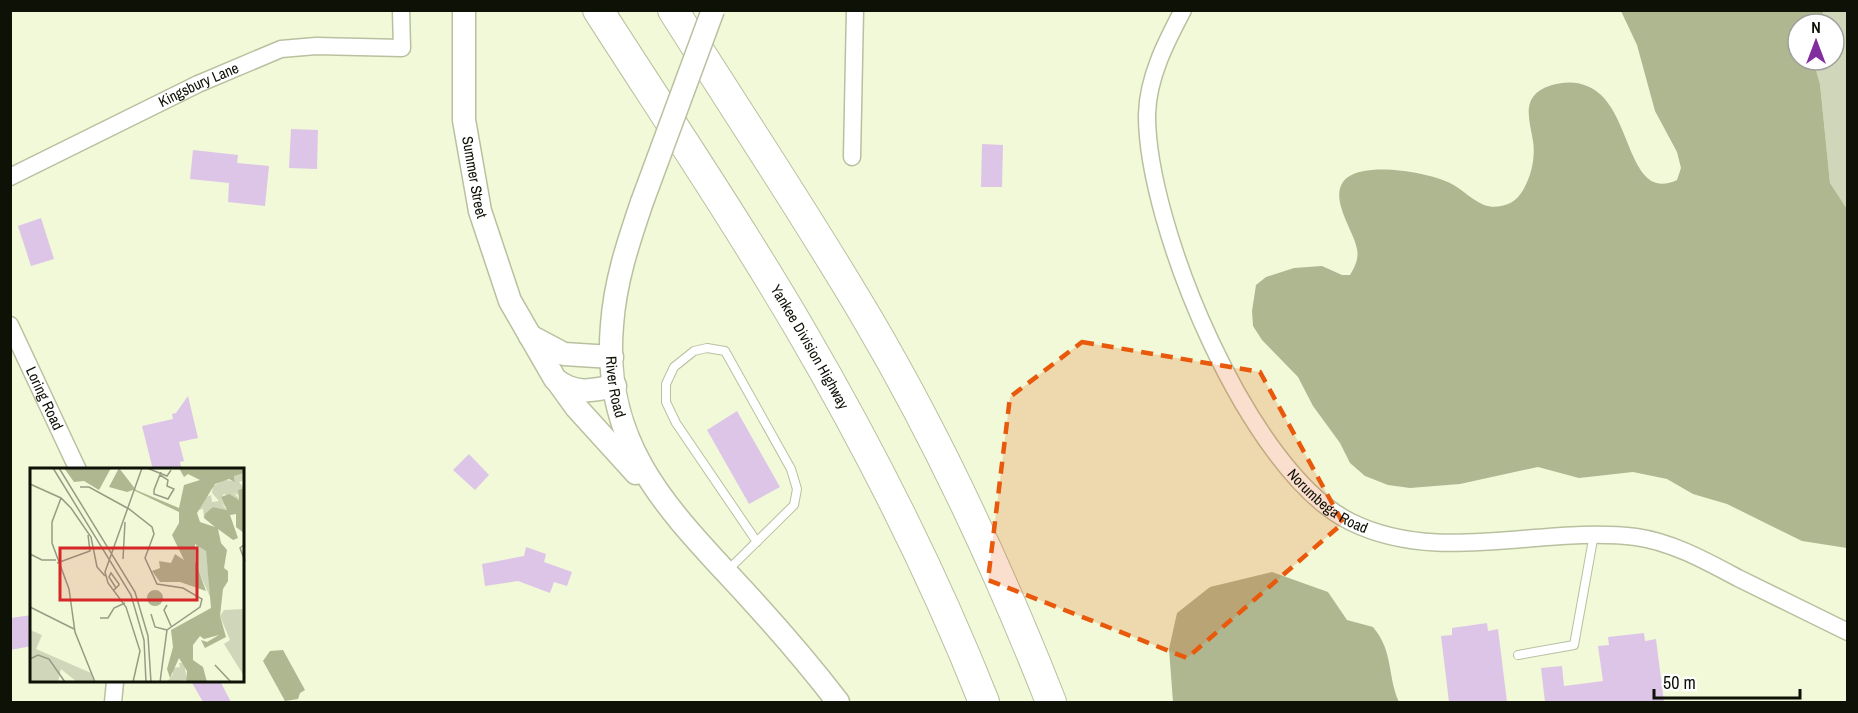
<svg xmlns="http://www.w3.org/2000/svg" width="1858" height="713" font-family="'Archivo Narrow',sans-serif">
<style>
.green{fill:#cfd6b9}
.water{fill:#aeb790}
.building{fill:#ddc5e8}
.lines{fill:none;stroke-linecap:round;stroke-linejoin:round}
.lane-casing{stroke:#b8c0a0;stroke-width:10}
.street-casing{stroke:#b8c0a0;stroke-width:19}
.secondary-casing{stroke:#b8c0a0;stroke-width:25}
.highway-casing{stroke:#b8c0a0;stroke-width:32}
.lane{stroke:#fff;stroke-width:8}
.street{stroke:#fff;stroke-width:16}
.secondary{stroke:#fff;stroke-width:22}
.highway{stroke:#fff;stroke-width:30}
.secondary-bridge-casing{stroke:#b8c0a0;stroke-width:25;stroke-linecap:butt}
.secondary-bridge{stroke:#fff;stroke-width:22}
.marked{fill:#e8590c;fill-opacity:0.2;stroke:#e8590c;stroke-width:4.5;stroke-dasharray:12 8;stroke-linejoin:round}
.labels{text-anchor:middle;stroke-width:4.5;stroke-linejoin:round;paint-order:stroke}
.street-label{font-size:15px;fill:#0e1106;stroke:#fff}
.inset-road{fill:none;stroke:#969c84;stroke-width:1.5}
.view{fill:#d62828;fill-opacity:0.15;stroke:#d62828;stroke-width:3}
.inset-edge{fill:none;stroke:#0e1106;stroke-width:3}
</style>
<rect width="100%" height="100%" fill="#f1f9d8"/>
<polygon class="green" points="1823,11 1847,11 1847,209 1830,183 1820,84 1813,60 1834,60 1834,24 1822,24"/>
<g class="water">
<path d="M1621,11H1823L1822,24H1798V60H1813L1820,84L1830,183L1847,209V548L1802,541L1727,504L1693,494L1667,479L1633,472L1579,478L1538,467L1460,484L1410,488L1388,485L1365,476L1350,463L1340,443L1313,406L1298,377L1262,340L1253,326L1252,311L1256,285L1266,277L1294,268L1322,266L1342,275H1350C1355,267 1359,258 1357,249C1354,230 1325,194 1348,177C1369,162 1428,172 1450,183C1462,189 1472,200 1484,205C1495,209 1510,206 1518,197C1530,183 1536,159 1533,141C1529,117 1520,95 1552,85C1563,82 1576,81 1587,86C1634,104 1625,204 1677,180L1681,168L1677,152L1655,111L1637,45Z"/>
<path d="M1272,572L1328,592L1347,620L1373,627C1394,652 1387,676 1399,702H1173L1169,649L1177,613L1210,587Z"/>
<polygon points="283,650 305,690 300,693 298,699 285,701 263,661 270,651"/>
</g>
<g class="building">
<polygon points="291,129 318,130 317,169 289,168"/>
<polygon points="982,144 1003,145 1002,187 981,187"/>
<polygon points="193,150 238,155 237,163 269,166 265,206 228,202 229,183 190,179"/>
<polygon points="41,218 54,259 31,266 18,226"/>
<polygon points="188,396 198,438 179,442 184,461 180,462 182,470 153,470 142,426 173,419 172,414 176,413"/>
<polygon points="737,411 780,487 749,504 707,430"/>
<polygon points="469,454 489,475 475,490 453,470"/>
<polygon points="526,547 546,554 544,562 572,572 567,586 554,582 550,593 518,581 485,586 482,564 524,556"/>
<polygon points="32,615 32,646 10,650 10,618"/>
<polygon points="1487,623 1488,631 1498,629 1507,702 1449,702 1441,636 1452,635 1452,628"/>
<polygon points="1644,633 1645,641 1656,639 1664,702 1545,702 1541,668 1562,666 1564,686 1603,681 1598,646 1609,645 1608,637"/>
<polygon points="191,681 220,681 231,702 203,702"/>
</g>
<g class="lines">
<defs>
<g id="lane">
<polyline points="726,572 794,505 797,489 791,469 725,351 707,348 694,351 674,367 666,384 666,402 676,423 757,542"/>
<polyline points="1518,655 1574,645 1594,534"/>
</g>
<g id="street">
<path id="s1" d="M1183,10C1166,42 1148,77 1147,114C1146,224 1249,473 1351,522C1440,566 1543,525 1636,537C1672,542 1706,561 1738,578C1775,596 1811,614 1848,632"/>
<polyline points="852,157 855,10"/>
<path id="s2" d="M10,177L198,84L281,49L316,46L402,48L401,10"/>
<path id="s3" d="M10,325L78,470"/>
<polyline points="113,702 115,682"/>
</g>
<g id="secondary">
<path id="s4" d="M464,10V120L480,211L510,301L555,379C574,395 592,391 615,386"/>
<path id="s5" d="M642,202C628,243 615,282 612,325C601,450 674,515 750,598C781,632 811,667 838,702"/>
<polyline points="530,336 564,354 612,357"/>
<polyline points="558,382 576,407 636,473"/>
</g>
<g id="highway">
<path id="s6" d="M598,10C666,116 736,220 800,329C870,449 933,573 984,702"/>
<path d="M673,10C738,113 805,213 867,318C939,440 999,570 1051,702"/>
</g>
</defs>
<use href="#lane" class="lane-casing"/>
<use href="#street" class="street-casing"/>
<use href="#secondary" class="secondary-casing"/>
<use href="#highway" class="highway-casing"/>
<use href="#lane" class="lane"/>
<use href="#street" class="street"/>
<use href="#secondary" class="secondary"/>
<use href="#highway" class="highway"/>
<defs>
<polyline id="secondary-bridge" points="642,202 713,10"/>
</defs>
<use href="#secondary-bridge" class="secondary-bridge-casing"/>
<use href="#secondary-bridge" class="secondary-bridge"/>
</g>
<path class="marked" d="M1082,342L1260,372L1343,523L1187,658L988,580L1010,397Z"/>
<g class="labels">
<g class="street-label">
<text dy="5" stroke="none"><textPath href="#s2" startOffset="210">Kingsbury Lane</textPath></text>
<text dy="5" stroke="none"><textPath href="#s4" startOffset="168">Summer Street</textPath></text>
<text dy="5" stroke="none"><textPath href="#s6" startOffset="398">Yankee Division Highway</textPath></text>
<text dy="5" stroke="none"><textPath href="#s5" startOffset="189">River Road</textPath></text>
<text dy="5" stroke="none"><textPath href="#s3" startOffset="81">Loring Road</textPath></text>
<text dy="5" stroke="none"><textPath href="#s1" startOffset="550">Norumbega Road</textPath></text>
</g>
</g>
<g transform="translate(30 468)">
<rect width="214" height="214" fill="#f1f9d8"/>
<path d="M214,5V12L209,14L214,20L208,22V27L204,25L210,32L194,26L191,30L196,39L191,35L197,42L183,39L174,50L173,41L168,42L174,30L181,27L182,34L189,33L182,25L183,18L194,12L205,13L204,7ZM166,75L176,83L181,131L167,100ZM214,141V208L194,176L200,172L190,148L194,142ZM0,162L12,167L6,181L61,205L64,214H47L31,201L28,214H0ZM149,195H154L157,212L137,214L143,206L142,200L150,199Z" fill="#cfd6b9"/>
<path d="M34,0H81L69,22L54,13L44,14ZM89,0L106,22L149,40L154,17L170,12L158,6L154,9L149,0H214V5L204,8L205,14L199,11L185,16L167,45L170,54L185,59L174,50L175,46L183,39L197,42L191,29L199,26L209,32L208,22L214,20V65L206,59V46L200,47L208,70L203,72L188,61L191,75L197,82L194,100L198,103V113L193,121L190,148L196,169L175,180L171,172L177,174L189,167L174,171L170,168L163,177V192L173,199L177,214H156L157,203L149,190L140,210L137,201L143,179L141,162L181,140L176,83L165,76V93L176,123L150,114H130L122,103L130,100L129,93L141,95L145,86L154,92L142,67L149,55V44L103,22L97,24L79,19ZM117 130a8 8 0 1 1 16 0a8 8 0 1 1-16 0Z" fill="#aeb790"/>
<path class="inset-road" d="M23,0L101,127L114,172L116,214M29,0L105,124L118,168L121,214M117,0L137,8L141,2M130,7L138,12L137,18L144,21L138,31L124,26V22L131,4M0,16L31,30L41,40L61,69L67,99L75,108M50,19H59L99,41L122,59L124,66L115,90L127,116L153,120L172,131L170,139L137,162L130,214M31,30L22,54V75L39,121L45,164L65,214M215,76L210,80L215,93M0,86L12,92H26M93,91L95,54M27,95L60,83L58,67M84,122L89,117V116L81,105L79,109L86,120M137,137L134,142L141,158M0,139L44,161M121,146L125,159L137,162M70,150H78L84,140L95,135M0,191L8,187L19,191L35,214M185,197L201,214M103,214L110,183L96,139L78,115L75,104L112,0"/>
<path class="view" d="M30,80H167V132H30Z"/>
<rect width="214" height="214" class="inset-edge"/>
</g>
<rect width="1858" height="713" fill="none" stroke="#0e1106" stroke-width="24"/>
<g transform="translate(1816 42)"><circle r="28" fill="#ffffff" stroke="#9fa09b" stroke-width="1.5"/>
<path d="M0-4.5L10 22L0 15L-10 22Z" fill="#812f9e"/>
<text y="-9" font-size="16" font-weight="bold" text-anchor="middle" fill="#0e1106">N</text>
</g>
<path d="M1654 689v9h146v-9" fill="none" stroke="#0e1106" stroke-width="3"/>
<text x="1663" y="689" font-size="18" fill="#0e1106" stroke="#ffffff" stroke-width="4.5" paint-order="stroke">50 m</text>
</svg>
